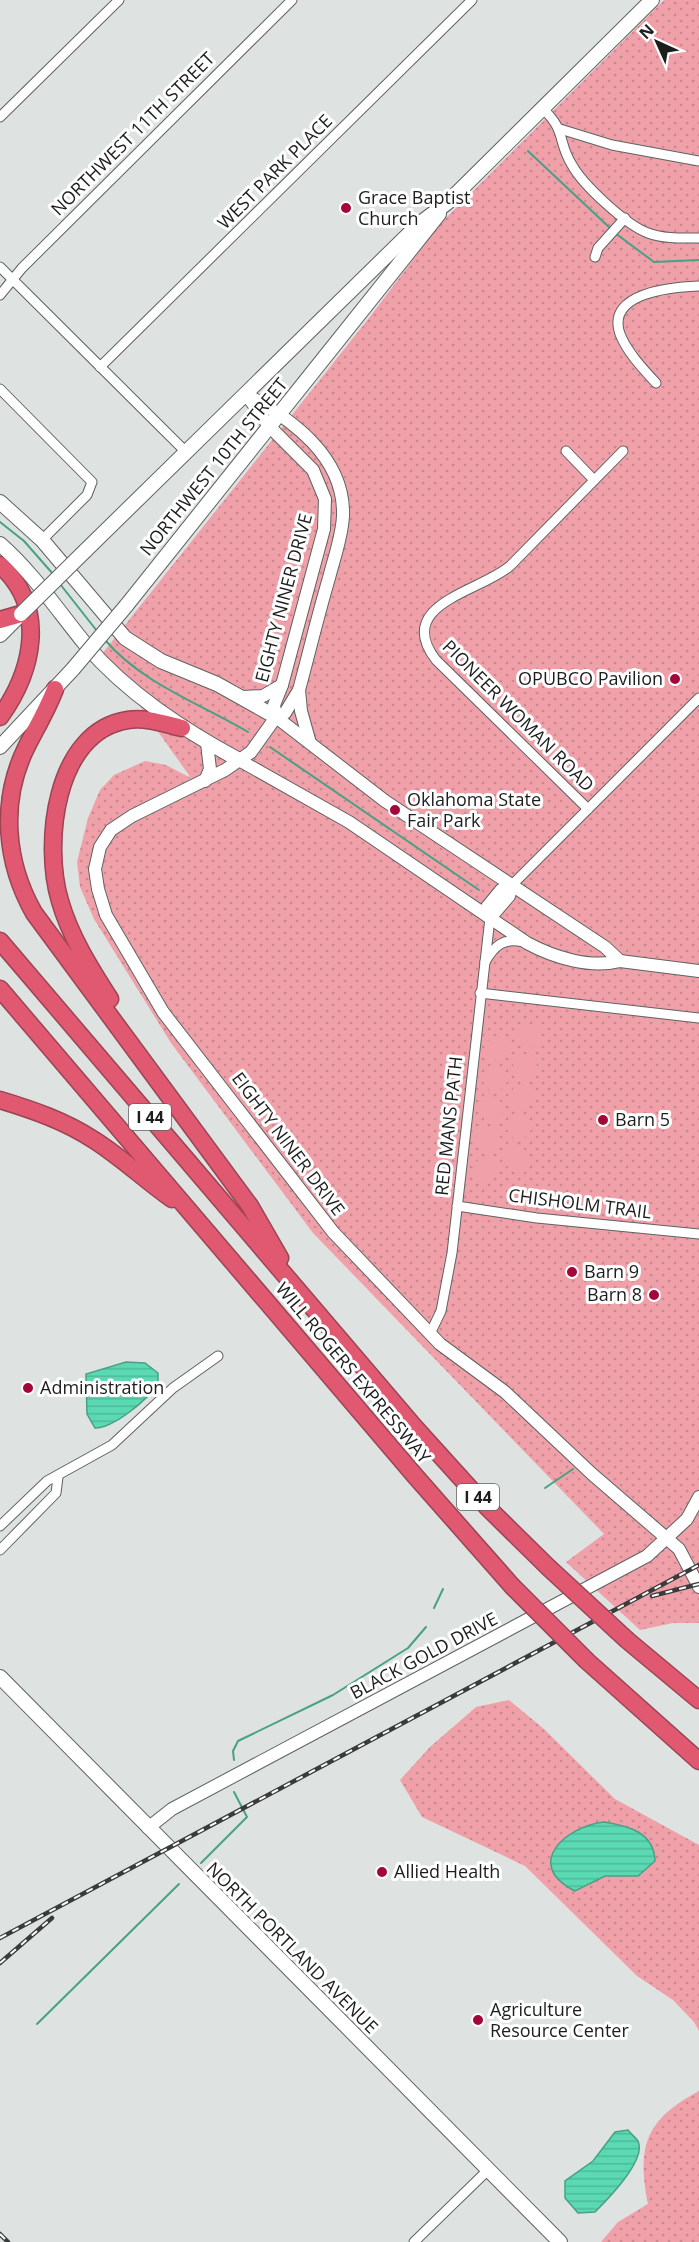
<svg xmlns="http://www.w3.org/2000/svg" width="699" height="2242" font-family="'Open Sans',sans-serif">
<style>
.grass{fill:url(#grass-dots)}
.garden{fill:#f0a0a8}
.water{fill:url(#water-rules);stroke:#47a185;stroke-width:1.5}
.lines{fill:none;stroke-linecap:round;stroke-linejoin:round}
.stream{stroke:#47a185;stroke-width:2}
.minor-casing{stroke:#5e6260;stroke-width:11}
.tertiary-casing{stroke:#5e6260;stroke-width:14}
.secondary-casing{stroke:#5e6260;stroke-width:16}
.motorway-casing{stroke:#9b4454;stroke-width:19}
.minor{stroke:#fff;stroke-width:9}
.tertiary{stroke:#fff;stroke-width:12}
.secondary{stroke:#fff;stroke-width:14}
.motorway{stroke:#e05971;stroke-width:16}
.rail-casing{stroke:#393c3a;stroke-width:4.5}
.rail{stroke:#fff;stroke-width:2;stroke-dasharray:7;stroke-linecap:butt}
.secondary-bridge-casing{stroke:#5e6260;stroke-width:16;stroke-linecap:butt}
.motorway-bridge-casing{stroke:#9b4454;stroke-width:19;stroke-linecap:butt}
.secondary-bridge{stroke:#fff;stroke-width:14}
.motorway-bridge{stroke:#e05971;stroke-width:16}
.poi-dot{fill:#a3063b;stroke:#fff;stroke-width:2}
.labels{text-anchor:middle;stroke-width:6;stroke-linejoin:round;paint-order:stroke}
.shield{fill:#fff;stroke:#606261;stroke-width:1.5}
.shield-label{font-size:16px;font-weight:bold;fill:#1c1e1d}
.street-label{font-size:18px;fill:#1c1e1d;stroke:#fff}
.poi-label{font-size:18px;fill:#1c1e1d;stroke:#fff;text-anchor:start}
</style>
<defs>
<pattern id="grass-dots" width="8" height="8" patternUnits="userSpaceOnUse" patternTransform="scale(1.5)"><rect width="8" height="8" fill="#f0a0a8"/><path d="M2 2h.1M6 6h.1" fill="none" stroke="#cd8990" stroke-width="1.8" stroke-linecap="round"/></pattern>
<pattern id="water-rules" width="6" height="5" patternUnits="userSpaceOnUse" patternTransform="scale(1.5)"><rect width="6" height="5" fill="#5ad9b2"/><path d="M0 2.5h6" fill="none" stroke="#4eba99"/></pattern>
</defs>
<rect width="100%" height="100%" fill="#dee3e1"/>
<g class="grass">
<polygon points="664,0 699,0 699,1623 673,1623 640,1630 566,1562 604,1534 313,1233 171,1043 94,919 80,887 77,862 88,818 100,790 114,775 145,761 166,765 191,778 137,702 94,664 369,318 440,224"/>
<polygon points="509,1700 544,1729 615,1799 699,1845 699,2031 694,2022 673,2000 637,1976 525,1866 422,1817 400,1780 430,1747 476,1707"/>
<path d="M699,2091V2242H601L618,2222L648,2204C637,2146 645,2120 699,2091Z"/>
</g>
<g class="garden">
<circle cx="529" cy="1036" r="12"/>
<circle cx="498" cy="1048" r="12"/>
<circle cx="525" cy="1067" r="12"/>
<circle cx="495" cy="1079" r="12"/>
<circle cx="522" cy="1097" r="12"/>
<circle cx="491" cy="1109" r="12"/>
<circle cx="519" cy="1127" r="12"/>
<circle cx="488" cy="1139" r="12"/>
<circle cx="516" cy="1158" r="12"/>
<circle cx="485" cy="1170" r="12"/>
</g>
<g class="water">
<path d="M126,1362L145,1363L158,1373V1384C147,1400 114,1428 95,1428L87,1414L86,1374Z"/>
<path d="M604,1822C630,1826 654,1833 655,1861L638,1876H605L575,1891C522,1864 567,1826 604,1822Z"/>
<path d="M628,2130C631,2134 636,2138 638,2141C647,2160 608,2199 595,2212L578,2213L565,2198V2181L593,2161L615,2132Z"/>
</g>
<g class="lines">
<g class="stream">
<polyline points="528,151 611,229"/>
<polyline points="615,233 654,262 699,260"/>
<polyline points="0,522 24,541 53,574"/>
<polyline points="60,584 97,631"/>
<path d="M105,640C143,684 199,703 248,732"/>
<polyline points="270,747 479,890"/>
<polyline points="545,1488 573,1469"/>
<polyline points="434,1608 443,1589"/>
<polyline points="234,1760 233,1751 238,1741 333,1695 408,1648 426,1627"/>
<polyline points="201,1863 247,1817 234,1792"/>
<polyline points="37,2024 179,1884"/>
</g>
<defs>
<g id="minor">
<path d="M542,108C567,131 557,141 572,165C583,185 626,225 648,233C664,239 682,238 699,238"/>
<polyline points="0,117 119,0"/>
<polyline points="560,129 612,145 699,161"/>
<polyline points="595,257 598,248 625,218"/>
<polyline points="0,267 186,452"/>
<polyline points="0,295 22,268 292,0"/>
<polyline points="100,367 472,0"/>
<path d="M656,383C643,369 627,352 620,334C605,292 674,287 699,286"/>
<polyline points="0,389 92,482 87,495 42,540"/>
<polyline points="566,451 594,480"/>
<path d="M588,809L436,660C393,604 480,592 510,566L623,451"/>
<polyline points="512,885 699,698"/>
<path d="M485,962C494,946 504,937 523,942"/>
<polyline points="480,993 699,1018"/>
<polyline points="457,1206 537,1218 699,1234"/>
<polyline points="430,1334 441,1311 452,1253 490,918"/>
<polyline points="0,1526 47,1481 112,1445 173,1388 218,1356"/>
<polyline points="0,1550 56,1493 58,1477"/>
<polyline points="414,2242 488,2170"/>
</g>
<g id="tertiary">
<path d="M245,394C292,419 345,457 343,516C342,537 334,558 329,578C318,615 309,653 299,690L285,713L276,717L251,752L225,770L132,816L111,830L100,847L95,869L98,889L106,915L163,1012L333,1232L440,1344L505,1392L592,1474L679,1549L699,1587"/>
<polyline points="248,397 269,426 313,470 325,499 324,529 282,685 274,705 276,717"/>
<polyline points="299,690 301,711 310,743"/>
<polyline points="243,697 263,696 282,685"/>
<polyline points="276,717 385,801 605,947 620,961"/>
<path d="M239,760L349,822L527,943C553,957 590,969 620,961L699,971"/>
<polyline points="205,781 210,769 207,743"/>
<polyline points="490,918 487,907 501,890 512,885"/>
<polyline points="490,918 509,896 512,885"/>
<polyline points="148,1828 172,1809 647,1556 687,1519 699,1497"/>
</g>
<g id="secondary">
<polyline points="0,502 42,540 125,638 161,661 217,684 276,717"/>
<path d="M0,544C34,574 58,611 86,645C128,694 184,730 239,760"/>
<polyline points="85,551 419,224 447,203 652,0"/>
<polyline points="126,606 439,214"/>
<polyline points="0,635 21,614"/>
<polyline points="0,747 73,669"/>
<polyline points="0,1677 560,2242"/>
</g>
<g id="motorway">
<path d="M0,565C48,608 33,671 0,717"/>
<polyline points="0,620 21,614"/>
<path d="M55,689C47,710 36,728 26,748C0,801 5,862 34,913L250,1206L280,1258"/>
<polyline points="0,941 411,1423 487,1507 548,1567"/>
<polyline points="0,989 416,1477 512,1586"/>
<path d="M110,999C90,968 70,936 60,901C43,845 54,731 128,720C146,717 165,724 182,728"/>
<path d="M0,1100C33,1110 65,1121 94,1140C121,1157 145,1180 172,1199"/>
<polyline points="627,1640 699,1700"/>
<polyline points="587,1661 699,1761"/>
</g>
</defs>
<use href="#minor" class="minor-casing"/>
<use href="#tertiary" class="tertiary-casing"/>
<use href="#secondary" class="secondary-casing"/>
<use href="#motorway" class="motorway-casing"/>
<use href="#minor" class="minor"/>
<use href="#tertiary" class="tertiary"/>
<use href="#secondary" class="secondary"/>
<use href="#motorway" class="motorway"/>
<defs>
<g id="rail">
<polyline points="652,1596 699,1584"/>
<polyline points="0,1938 699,1565"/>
<polyline points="0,1963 52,1918"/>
<polyline points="0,2234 8,2242"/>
</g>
</defs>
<use href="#rail" class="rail-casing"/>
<use href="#rail" class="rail"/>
<defs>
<g id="secondary-bridge">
<polyline points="21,614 85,551"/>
<polyline points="73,669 126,606"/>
</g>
<g id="motorway-bridge">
<polyline points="548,1567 627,1640"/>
<polyline points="512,1586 587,1661"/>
</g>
</defs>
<use href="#secondary-bridge" class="secondary-bridge-casing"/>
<use href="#motorway-bridge" class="motorway-bridge-casing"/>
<use href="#secondary-bridge" class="secondary-bridge"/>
<use href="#motorway-bridge" class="motorway-bridge"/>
</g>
<g class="poi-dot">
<circle cx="346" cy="208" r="6"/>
<circle cx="675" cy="679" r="6"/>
<circle cx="395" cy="810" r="6"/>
<circle cx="603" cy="1120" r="6"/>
<circle cx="572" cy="1272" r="6"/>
<circle cx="654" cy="1295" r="6"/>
<circle cx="28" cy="1388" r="6"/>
<circle cx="382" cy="1872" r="6"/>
<circle cx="478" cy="2020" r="6"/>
</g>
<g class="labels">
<g class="shield">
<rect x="129" y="1104" width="42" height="26" rx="4.5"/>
<rect x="457" y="1484" width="42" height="26" rx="4.5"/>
</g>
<g class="shield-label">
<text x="150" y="1123">I 44</text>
<text x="478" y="1503">I 44</text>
</g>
<g class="street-label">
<text transform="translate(133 134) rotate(-45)" y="6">NORTHWEST 11TH STREET</text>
<text transform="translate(275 172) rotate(-45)" y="6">WEST PARK PLACE</text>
<text transform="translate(214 467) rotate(-51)" y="6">NORTHWEST 10TH STREET</text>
<text transform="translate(284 598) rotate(-75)" y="6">EIGHTY NINER DRIVE</text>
<text transform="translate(518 716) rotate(45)" y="6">PIONEER WOMAN ROAD</text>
<text transform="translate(449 1126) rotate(-84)" y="6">RED MANS PATH</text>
<text transform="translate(288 1144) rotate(53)" y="6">EIGHTY NINER DRIVE</text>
<text transform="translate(580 1204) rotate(7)" y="6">CHISHOLM TRAIL</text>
<text transform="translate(353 1373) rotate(50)" y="6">WILL ROGERS EXPRESSWAY</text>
<text transform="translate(424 1656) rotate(-28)" y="6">BLACK GOLD DRIVE</text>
<text transform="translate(292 1948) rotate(45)" y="6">NORTH PORTLAND AVENUE</text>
</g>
<g class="poi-label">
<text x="358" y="204">Grace Baptist<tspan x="358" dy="21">Church</tspan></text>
<text x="663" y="685" text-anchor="end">OPUBCO Pavilion</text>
<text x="407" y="806">Oklahoma State<tspan x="407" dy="21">Fair Park</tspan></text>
<text x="615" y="1126">Barn 5</text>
<text x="584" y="1278">Barn 9</text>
<text x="642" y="1301" text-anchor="end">Barn 8</text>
<text x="40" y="1394">Administration</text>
<text x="394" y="1878">Allied Health</text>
<text x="490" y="2016">Agriculture<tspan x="490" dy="21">Resource Center</tspan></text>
</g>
</g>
<g transform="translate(657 42) rotate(315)" stroke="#ffffff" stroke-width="4.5" paint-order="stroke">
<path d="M0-4.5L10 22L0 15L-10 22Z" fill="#1c1e1d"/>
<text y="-9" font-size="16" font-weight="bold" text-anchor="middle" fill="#1c1e1d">N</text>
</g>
</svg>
